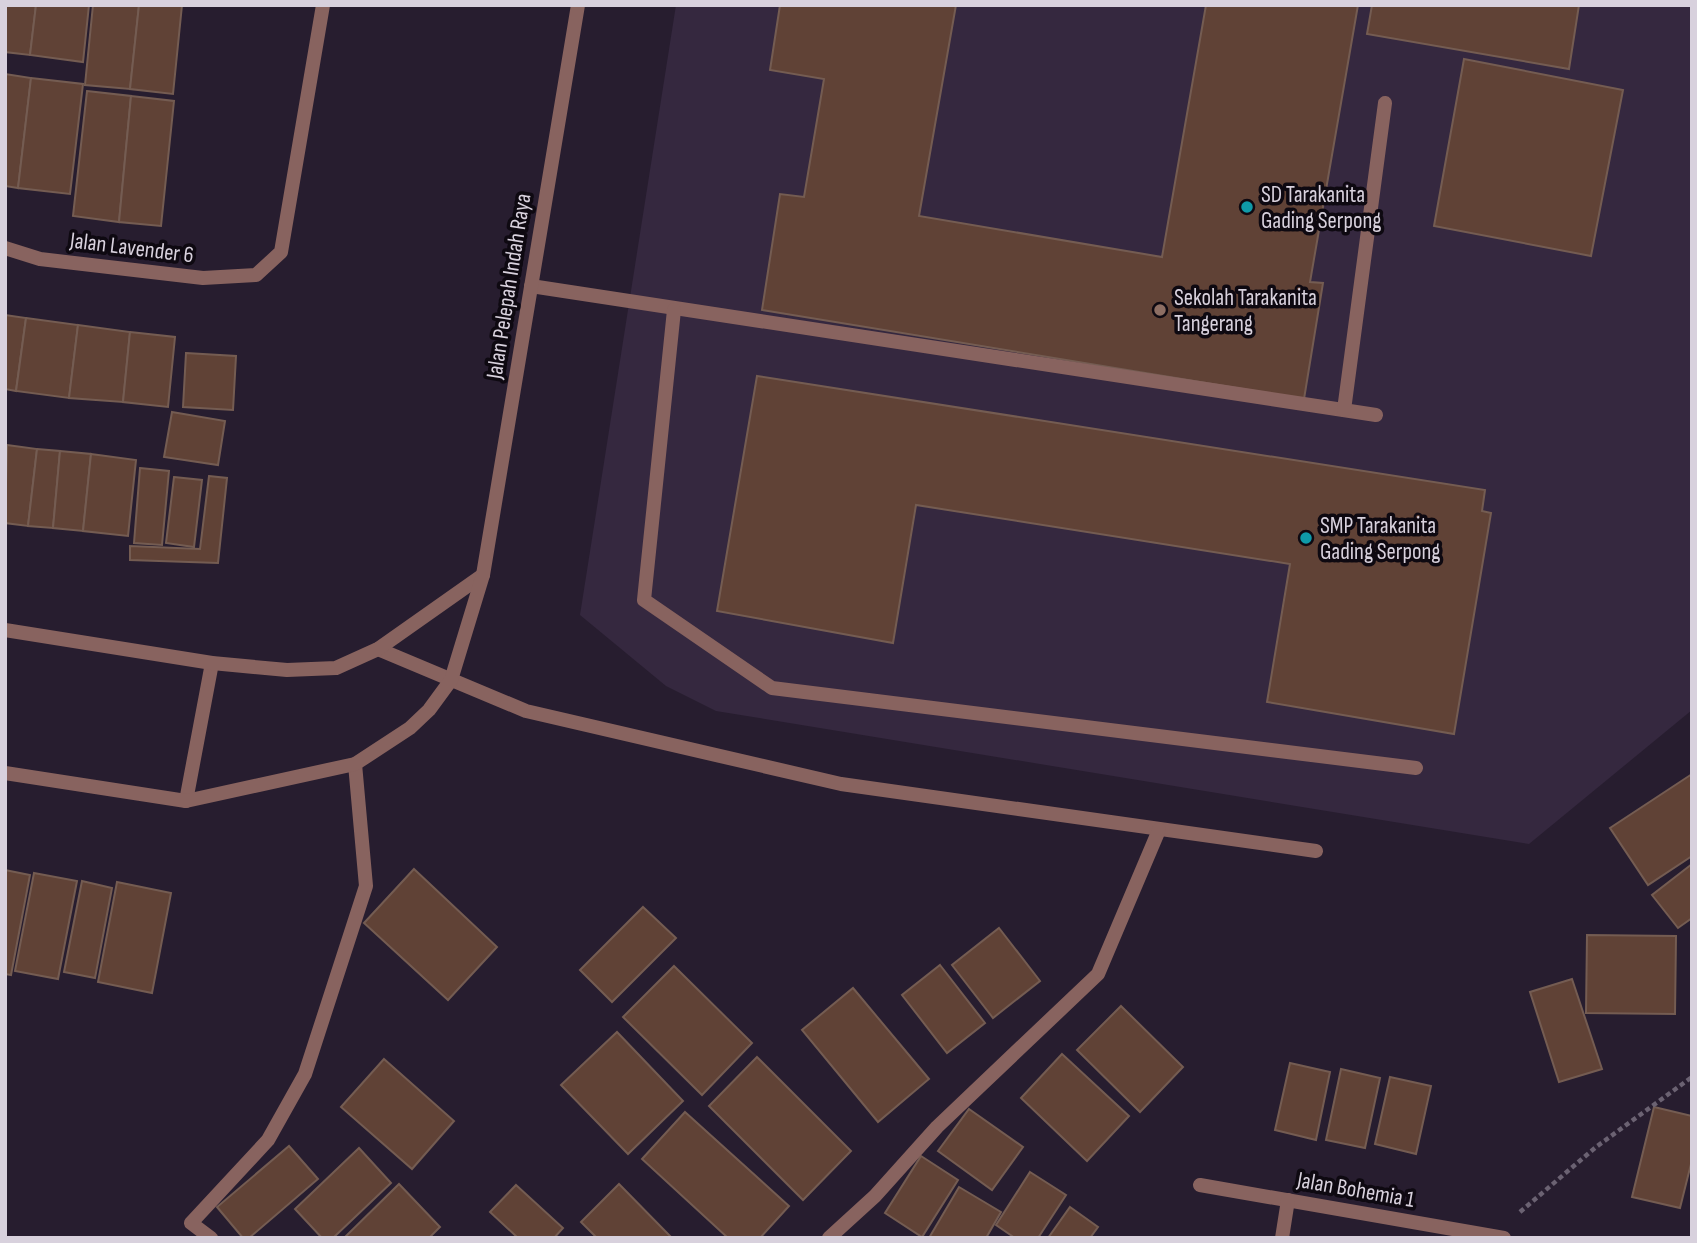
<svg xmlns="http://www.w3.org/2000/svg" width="1697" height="1243" font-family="'Sofia Sans Condensed',sans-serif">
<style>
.built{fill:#35283f}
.building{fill:#604236;stroke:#745c52;stroke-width:2}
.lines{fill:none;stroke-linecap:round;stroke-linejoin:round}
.path{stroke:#6b6272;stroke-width:4.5;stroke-dasharray:5 3.5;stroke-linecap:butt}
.service{stroke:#88635f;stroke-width:14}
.minor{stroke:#88635f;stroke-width:14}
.tertiary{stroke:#88635f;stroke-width:14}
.culture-dot{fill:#0f9aa8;stroke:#0e0911;stroke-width:2.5}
.education-dot{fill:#8d6e63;stroke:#0e0911;stroke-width:2.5}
.labels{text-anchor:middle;stroke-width:7;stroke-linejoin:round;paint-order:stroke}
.poi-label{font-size:23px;fill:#d8d1dd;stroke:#0e0911;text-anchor:start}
.street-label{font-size:23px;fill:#d8d1dd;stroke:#0e0911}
</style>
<rect width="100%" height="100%" fill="#271d2f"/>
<polygon class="built" points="676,5 1692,5 1692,710 1529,844 716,711 666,686 580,615"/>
<g class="building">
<polygon points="5,5 36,5 30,55 5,52"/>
<polygon points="36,5 89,5 83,62 30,55"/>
<polygon points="93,5 139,5 130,89 85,85"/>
<polygon points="139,5 182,5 173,94 130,89"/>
<polygon points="780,5 956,5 919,216 1162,257 1206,5 1358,5 1310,282 1323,283 1304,399 762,310 780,194 804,197 824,79 770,70"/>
<polygon points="1372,5 1579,5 1569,69 1367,34"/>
<polygon points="1464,59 1623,90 1591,256 1434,226"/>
<polygon points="5,74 31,78 18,188 5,186"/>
<polygon points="31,78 83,84 70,194 18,188"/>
<polygon points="87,91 131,96 119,222 73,216"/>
<polygon points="131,96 174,101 161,226 119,222"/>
<polygon points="5,315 26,318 16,391 5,389"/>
<polygon points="26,318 78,325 69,398 16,391"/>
<polygon points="78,325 130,332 123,402 69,398"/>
<polygon points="130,332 175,337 168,407 123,402"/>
<polygon points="186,353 236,356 233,410 183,407"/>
<polygon points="757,376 1485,490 1482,511 1491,513 1454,734 1267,702 1290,564 916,505 893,643 717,611"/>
<polygon points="172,412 225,421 218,465 164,457"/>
<polygon points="7,445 37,449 28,526 5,523"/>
<polygon points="37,449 60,451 53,528 28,526"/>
<polygon points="60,451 91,454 83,531 53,528"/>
<polygon points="91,454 136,460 128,536 83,531"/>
<polygon points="140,468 169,471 162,545 134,543"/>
<polygon points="209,476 227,478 218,563 130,560 130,546 200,549"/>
<polygon points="174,477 202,480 194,547 166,543"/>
<polygon points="1692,774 1692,856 1648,885 1610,828"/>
<polygon points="1692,864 1692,918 1678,928 1652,895"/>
<polygon points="414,869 497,947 448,1000 364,923"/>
<polygon points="5,870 30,875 11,975 5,974"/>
<polygon points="34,873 77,881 58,979 15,971"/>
<polygon points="82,881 112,888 95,978 64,972"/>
<polygon points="117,882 171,893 152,993 98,982"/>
<polygon points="643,907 676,938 612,1002 580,970"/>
<polygon points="999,928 1040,981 993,1018 952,965"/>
<polygon points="1587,935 1676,936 1675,1014 1586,1013"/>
<polygon points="940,965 985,1023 947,1053 902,995"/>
<polygon points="674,966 752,1043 702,1095 623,1017"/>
<polygon points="1572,979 1602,1069 1559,1082 1530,992"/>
<polygon points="853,988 929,1079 878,1122 802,1030"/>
<polygon points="1121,1006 1183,1067 1140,1112 1077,1050"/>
<polygon points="617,1032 683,1101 628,1154 561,1085"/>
<polygon points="1062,1054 1129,1116 1087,1161 1021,1098"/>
<polygon points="757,1057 851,1151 803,1200 709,1106"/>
<polygon points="384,1059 454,1121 412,1169 341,1107"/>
<polygon points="1290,1063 1330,1072 1316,1140 1275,1130"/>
<polygon points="1341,1069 1380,1078 1365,1148 1326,1140"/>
<polygon points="1390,1077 1431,1086 1416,1154 1375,1144"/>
<polygon points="1654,1107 1692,1116 1692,1160 1680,1208 1632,1197"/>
<polygon points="969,1109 1023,1147 992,1190 938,1151"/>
<polygon points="685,1112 789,1206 760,1238 728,1238 642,1159"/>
<polygon points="289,1146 318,1179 249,1238 243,1238 217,1207"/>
<polygon points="359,1148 391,1183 333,1238 322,1238 295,1209"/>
<polygon points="921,1156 958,1180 922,1237 885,1213"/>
<polygon points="1030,1172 1066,1195 1038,1238 1015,1238 996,1225"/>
<polygon points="399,1184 440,1227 429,1238 344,1238"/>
<polygon points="619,1184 672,1238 597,1238 581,1222"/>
<polygon points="516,1185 563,1228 554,1238 518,1238 490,1212"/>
<polygon points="959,1187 1001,1212 986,1238 929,1238"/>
<polygon points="1070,1207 1098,1227 1090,1238 1048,1238"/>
</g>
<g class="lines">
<polyline class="path" points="1520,1212 1596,1147 1692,1077"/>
<g class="service">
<polyline points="531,286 1376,415"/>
<polyline points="674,310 644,600 772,688 1416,768"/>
<polyline points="1344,410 1385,103"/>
</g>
<g class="minor">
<polyline points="5,248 40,259 203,278 256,275 281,252 323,5"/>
<polyline points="378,649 526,711 841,784 1316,851"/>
<polyline points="186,801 212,663"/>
<polyline points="1200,1185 1504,1238"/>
<polyline points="211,1238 191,1223 268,1140 305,1074 366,886 355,764"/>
<polyline points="829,1238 875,1196 937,1127 1098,974 1159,830"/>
<polyline points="1282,1238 1288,1200"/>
</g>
<g class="tertiary">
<polyline points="5,630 212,663 287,670 336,668 378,649 483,575"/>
<polyline points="5,773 186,801 355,764 410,728 429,710 451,680 483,575 578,5"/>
</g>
</g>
<g class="culture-dot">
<circle cx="1247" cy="207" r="7"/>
<circle cx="1306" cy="538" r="7"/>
</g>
<circle class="education-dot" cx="1160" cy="310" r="7"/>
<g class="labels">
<g class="poi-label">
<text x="1261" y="202">SD Tarakanita<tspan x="1261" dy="26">Gading Serpong</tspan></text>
<text x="1174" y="305">Sekolah Tarakanita<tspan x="1174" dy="26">Tangerang</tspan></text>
<text x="1320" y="533">SMP Tarakanita<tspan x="1320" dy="26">Gading Serpong</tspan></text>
</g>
<g class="street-label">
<text transform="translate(132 247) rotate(7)" y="8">Jalan Lavender 6</text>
<text transform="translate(508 286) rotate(-81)" y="8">Jalan Pelepah Indah Raya</text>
<text transform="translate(1356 1189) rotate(10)" y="8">Jalan Bohemia 1</text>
</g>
</g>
<rect width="1697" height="1243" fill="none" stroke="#d8d1dd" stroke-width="14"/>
</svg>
